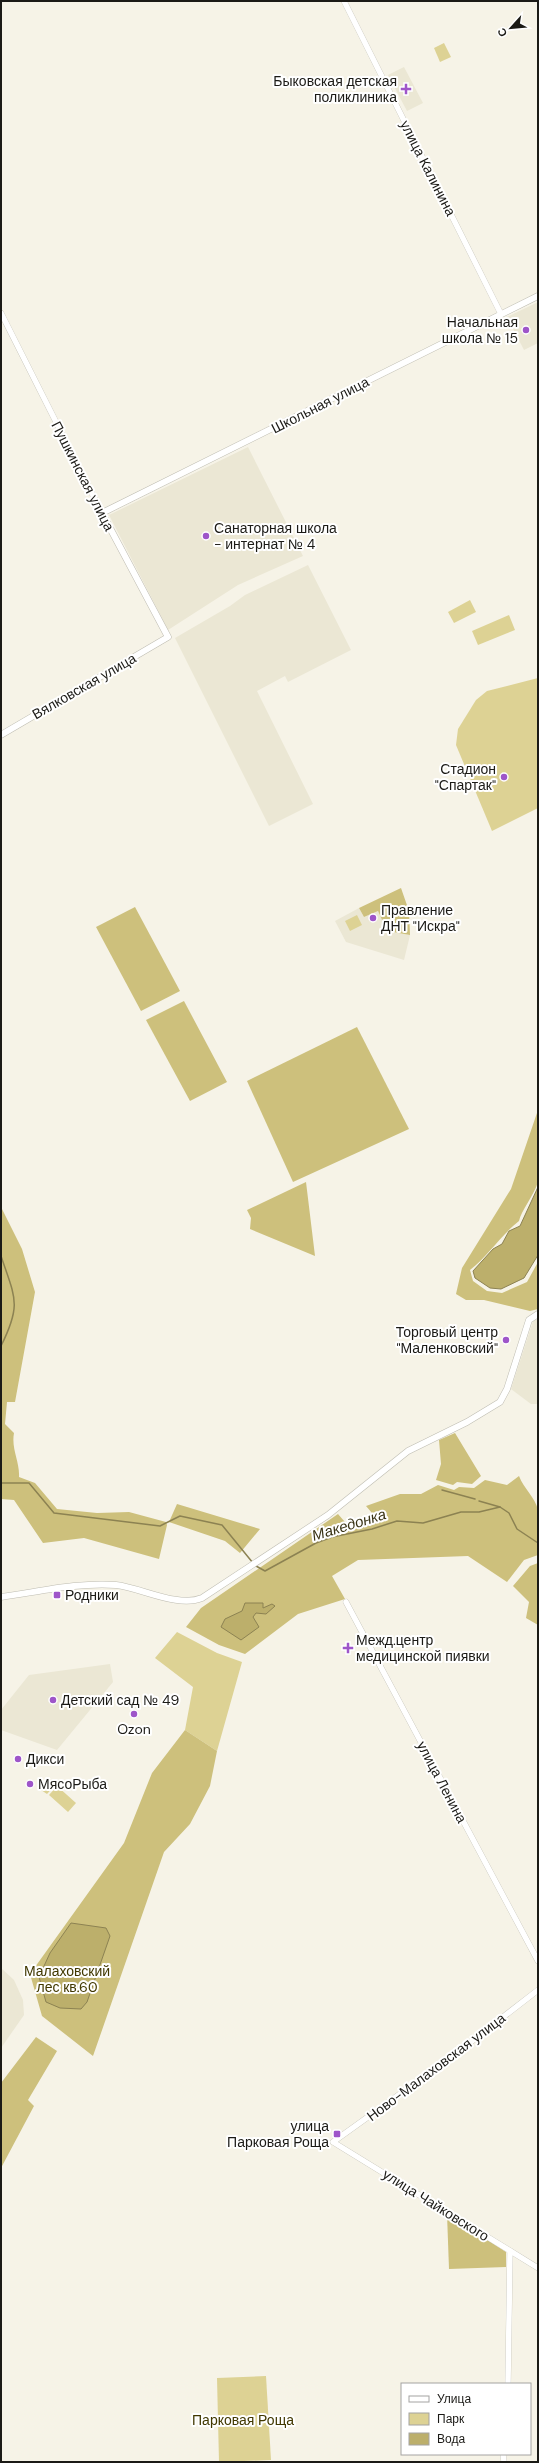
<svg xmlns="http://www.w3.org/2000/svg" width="539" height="2463" font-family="'DM Sans',sans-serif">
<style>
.built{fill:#ebe7d4}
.green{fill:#ddd294}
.forest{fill:#cdc07c}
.water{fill:#bcaf6b;stroke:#8c8252}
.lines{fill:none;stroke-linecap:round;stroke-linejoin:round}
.stream{stroke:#8c8252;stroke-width:1.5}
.tertiary-casing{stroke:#bebcb1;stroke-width:6}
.secondary-casing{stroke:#bebcb1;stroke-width:7}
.tertiary{stroke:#fff;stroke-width:5.5}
.secondary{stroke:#fff;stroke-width:6}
.poi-dot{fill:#9e55c9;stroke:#fff;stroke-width:1.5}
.labels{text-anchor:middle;stroke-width:4;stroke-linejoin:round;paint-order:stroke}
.poi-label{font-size:14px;fill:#1b1a16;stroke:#fff;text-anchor:start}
.street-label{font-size:14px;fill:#1b1a16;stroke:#fff}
.park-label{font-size:14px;fill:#413800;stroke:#fff}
.water-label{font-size:15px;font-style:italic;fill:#3a3416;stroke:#fff}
</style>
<rect width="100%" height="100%" fill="#f6f3e7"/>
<g class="built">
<polygon points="404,67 423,103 407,111 388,75"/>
<polygon points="538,302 538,343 524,350 507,317"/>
<polygon points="248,447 303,556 238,585 168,630 109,515"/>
<polygon points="308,565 351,650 288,682 285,676 257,691 313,804 269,826 175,638 230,606 245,595"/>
<polygon points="359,908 364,917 378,911 387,931 410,935 404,960 346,942 335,921"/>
<polygon points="538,1319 538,1404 531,1404 511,1389 533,1321"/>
<polygon points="110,1664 113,1682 57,1750 1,1730 1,1710 29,1675"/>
<polygon points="1,1968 14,1980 23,2000 24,2015 1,2048"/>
</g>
<g class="green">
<polygon points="444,43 451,57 440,62 434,48"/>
<polygon points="470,600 476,612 454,623 448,612"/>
<polygon points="509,615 515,630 478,645 472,631"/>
<polygon points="538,678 538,808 492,831 456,745 458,729 476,700 487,691"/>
<polygon points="357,915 362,925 350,931 345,921"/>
<polygon points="177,1632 217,1653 242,1662 217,1751 185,1730 193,1687 155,1658"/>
<polygon points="51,1779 56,1784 47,1794 41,1790"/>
<polygon points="57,1786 76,1803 68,1812 49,1795"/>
<polygon points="266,2376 271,2460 219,2462 217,2378"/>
</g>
<g class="forest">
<polygon points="401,888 409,911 410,935 387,931 378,911 364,917 359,908"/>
<polygon points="135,907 180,991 141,1011 96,927"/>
<polygon points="184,1001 227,1082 190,1101 146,1020"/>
<polygon points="357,1027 409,1129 293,1182 247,1081"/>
<path d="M538,1110C538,1127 539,1168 538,1182C534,1195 521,1211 519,1221C500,1236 488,1256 470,1270L473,1281L487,1291L502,1293L527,1282L538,1262V1309L530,1311L484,1300H466L456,1294L462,1268L511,1189Z"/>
<polygon points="306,1182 315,1256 250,1229 251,1218 247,1210"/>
<path d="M1,1207L22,1249L35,1292L15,1402H7L5,1424L14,1433C11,1449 20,1462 19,1477L35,1483L57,1509L97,1513L129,1512L166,1522L167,1525L159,1559L84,1538L43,1543L14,1500L1,1499Z"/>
<polygon points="455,1433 481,1476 472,1484 457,1482 453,1485 436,1480 441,1464 439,1440"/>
<path d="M519,1476C524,1489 535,1497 538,1510C539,1523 538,1541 538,1555L524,1560L507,1582L468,1556L358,1560L332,1576L345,1599L298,1614L245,1654L219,1645L186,1627L201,1608L338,1514L351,1529L372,1513L366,1506L400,1494H421L438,1485L454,1490L459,1487L474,1488L485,1480L507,1485Z"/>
<polygon points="177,1504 260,1529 240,1553 225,1541 169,1522"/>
<polygon points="538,1563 538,1625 526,1618 529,1602 513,1586 530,1566"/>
<polygon points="185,1730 217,1751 210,1786 190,1824 164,1852 93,2056 42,2016 30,1974 124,1843 152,1773"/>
<polygon points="36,2037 57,2051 28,2100 34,2106 1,2168 1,2083"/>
<polygon points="447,2214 506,2252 506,2267 449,2269"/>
</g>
<g class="water">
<polygon points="538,1187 538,1255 524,1278 501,1289 490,1288 475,1278 473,1271 493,1249 502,1244 509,1231 520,1226"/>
<polygon points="245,1603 263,1603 263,1608 272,1604 275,1606 266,1614 256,1613 253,1617 259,1627 241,1640 221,1627 225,1619 242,1611"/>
<polygon points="71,1923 106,1928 110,1936 87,2002 81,2009 60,2008 46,2002 39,1977 50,1953"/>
</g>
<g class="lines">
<g class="stream">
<path d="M1,1256C15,1298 22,1304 1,1346"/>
<polyline points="1,1483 29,1483 54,1513 160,1526 180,1516 222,1525 253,1563"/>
<polyline points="442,1490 475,1499"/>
<polyline points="479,1501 500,1507"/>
<polyline points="256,1566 265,1571 316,1543 332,1537 372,1529 397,1521 423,1523 461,1512 479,1512 500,1507 509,1513 517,1529 538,1543"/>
<polyline points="538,1579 538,1580"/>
</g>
<defs>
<g id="tertiary">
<polyline points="344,1 501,314"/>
<polyline points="1,313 102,513"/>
<polyline points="346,1602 538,1961"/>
<polyline points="538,1990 446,2061 333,2142 538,2268"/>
<polyline points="508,2384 510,2251"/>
<polyline points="503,2454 504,2462"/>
</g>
<g id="secondary">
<polyline points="1,735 168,637 102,513 538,296"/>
<path d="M1,1597C38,1592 79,1582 116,1585C142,1588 178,1608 202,1598L328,1515L408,1451L467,1422L500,1402L507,1389L529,1320L538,1314"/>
</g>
</defs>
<use href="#tertiary" class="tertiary-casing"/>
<use href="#secondary" class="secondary-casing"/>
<use href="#tertiary" class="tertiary"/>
<use href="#secondary" class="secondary"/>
</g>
<g class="poi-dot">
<path d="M404 83h4v4h4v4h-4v4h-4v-4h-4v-4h4z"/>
<circle cx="526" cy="330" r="4"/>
<circle cx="206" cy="536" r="4"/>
<circle cx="504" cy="777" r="4"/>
<circle cx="373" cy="918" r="4"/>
<circle cx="506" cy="1340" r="4"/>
<rect x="53" y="1591" width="8" height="8" rx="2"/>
<path d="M346 1642h4v4h4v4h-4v4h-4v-4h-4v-4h4z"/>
<circle cx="53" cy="1700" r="4"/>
<circle cx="134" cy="1714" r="4"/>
<circle cx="18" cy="1759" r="4"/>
<circle cx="30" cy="1784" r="4"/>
<rect x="333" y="2130" width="8" height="8" rx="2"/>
</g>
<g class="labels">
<g class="poi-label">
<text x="397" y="86" text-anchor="end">Быковская детская<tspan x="397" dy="16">поликлиника</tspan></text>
<text x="518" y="327" text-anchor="end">Начальная<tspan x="518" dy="16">школа № 15</tspan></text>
<text x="214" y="533">Санаторная школа<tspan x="214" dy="16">- интернат № 4</tspan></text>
<text x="496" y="774" text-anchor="end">Стадион<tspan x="496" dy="16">"Спартак"</tspan></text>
<text x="381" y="915">Правление<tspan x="381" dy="16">ДНТ "Искра"</tspan></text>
<text x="498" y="1337" text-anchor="end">Торговый центр<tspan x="498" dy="16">"Маленковский"</tspan></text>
<text x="65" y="1600">Родники</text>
<text x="356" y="1645">Межд.центр<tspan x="356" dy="16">медицинской пиявки</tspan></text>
<text x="61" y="1705">Детский сад № 49</text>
<text x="134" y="1734" text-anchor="middle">Ozon</text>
<text x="26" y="1764">Дикси</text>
<text x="38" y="1789">МясоРыба</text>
<text x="329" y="2131" text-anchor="end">улица<tspan x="329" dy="16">Парковая Роща</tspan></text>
</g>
<g class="street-label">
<text transform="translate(428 168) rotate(63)" y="5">улица Калинина</text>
<text transform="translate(320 405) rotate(-27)" y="5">Школьная улица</text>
<text transform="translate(83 476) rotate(63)" y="5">Пушкинская улица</text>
<text transform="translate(84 686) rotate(-30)" y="5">Вялковская улица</text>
<text transform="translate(442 1782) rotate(62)" y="5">улица Ленина</text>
<text transform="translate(436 2067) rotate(-37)" y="5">Ново-Малаховская улица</text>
<text transform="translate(436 2205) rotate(32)" y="5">улица Чайковского</text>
</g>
<g class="park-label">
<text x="67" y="1976">Малаховский<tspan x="67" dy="16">лес кв.60</tspan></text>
<text x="243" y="2425">Парковая Роща</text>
</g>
<g class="water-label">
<text transform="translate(349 1525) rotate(-17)" y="5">Македонка</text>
</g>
</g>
<rect width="539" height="2463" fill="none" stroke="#1b1a16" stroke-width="4"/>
<rect x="401" y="2383" width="130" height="72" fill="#ffffff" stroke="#a4a3a2"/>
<rect x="409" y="2396" width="20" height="6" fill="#ffffff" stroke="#a4a3a2"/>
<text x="437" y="2403" font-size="12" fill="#1b1a16">Улица</text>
<rect x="409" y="2413" width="20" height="12" fill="#ddd294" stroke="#a4a3a2"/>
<text x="437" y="2423" font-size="12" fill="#1b1a16">Парк</text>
<rect x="409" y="2433" width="20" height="12" fill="#bcaf6b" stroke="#a4a3a2"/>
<text x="437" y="2443" font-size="12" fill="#1b1a16">Вода</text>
<g transform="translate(511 28) rotate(243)" stroke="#ffffff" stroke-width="3" paint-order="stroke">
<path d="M0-3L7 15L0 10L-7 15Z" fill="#1b1a16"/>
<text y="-6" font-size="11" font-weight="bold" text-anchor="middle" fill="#1b1a16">С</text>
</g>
</svg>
